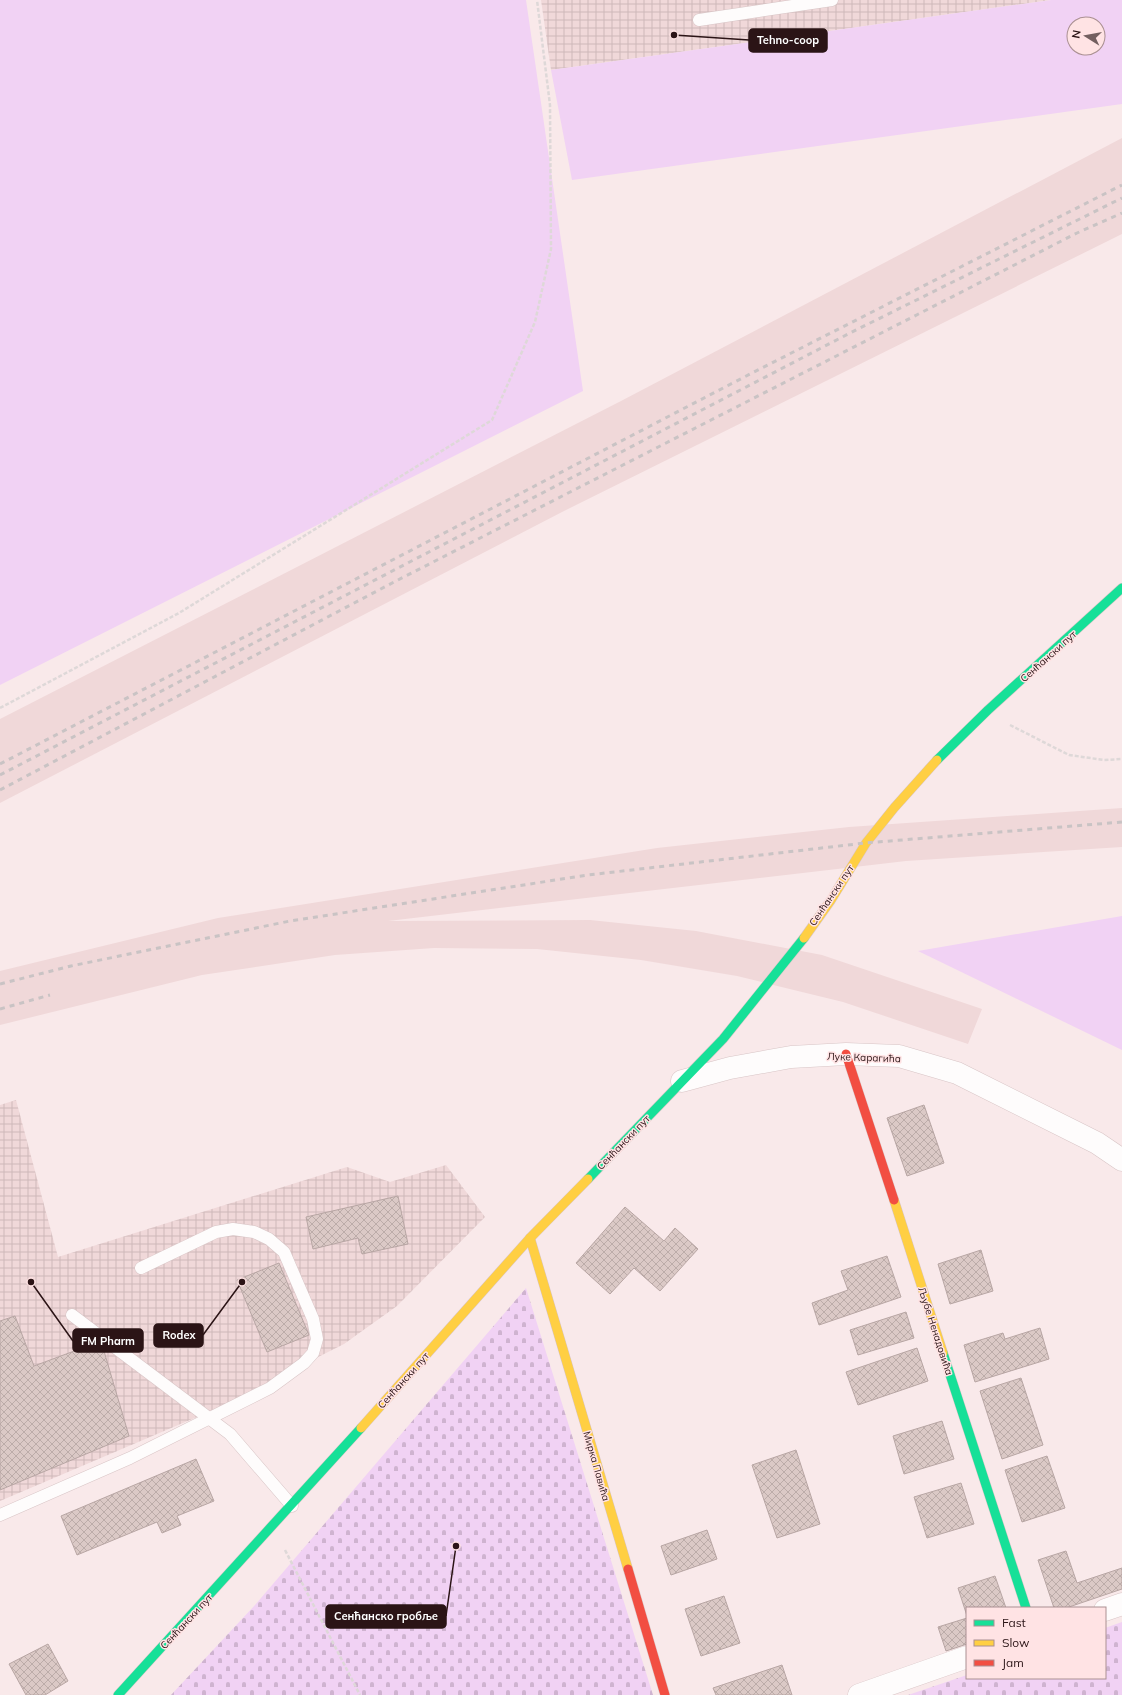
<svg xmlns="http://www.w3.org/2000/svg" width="1122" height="1695" font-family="Mulish,sans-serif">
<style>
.built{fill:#f0d8d9}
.industrial{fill:url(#industrial-grid)}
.grass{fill:#f1d2f4;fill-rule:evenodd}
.cemetery{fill:url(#cemetery-stones)}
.building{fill:url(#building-cross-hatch);stroke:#b8a6a4}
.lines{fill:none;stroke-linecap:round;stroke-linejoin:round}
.lane-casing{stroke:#d8c5c6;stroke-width:13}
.street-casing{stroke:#d8c5c6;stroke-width:23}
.fast-casing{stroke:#d8c5c6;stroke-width:10}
.slow-casing{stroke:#d8c5c6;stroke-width:10}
.jam-casing{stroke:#d8c5c6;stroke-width:10}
.path{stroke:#ded8d8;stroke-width:2.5;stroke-dasharray:4 2;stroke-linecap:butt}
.lane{stroke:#fefcfc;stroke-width:12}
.street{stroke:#fefcfc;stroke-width:22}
.fast{stroke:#16e098;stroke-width:9}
.slow{stroke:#ffcf43;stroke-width:9}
.jam{stroke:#f24e42;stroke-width:9}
.rail{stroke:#c9c3c4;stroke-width:3;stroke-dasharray:5 5;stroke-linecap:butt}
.labels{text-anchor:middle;stroke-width:3;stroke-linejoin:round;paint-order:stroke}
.street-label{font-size:10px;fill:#2b1416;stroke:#ffe3e4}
.leader{fill:none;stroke:#2b1416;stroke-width:1.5}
.callout-dot{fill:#2b1416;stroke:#ffe3e4;stroke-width:1.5}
.callout{fill:#2b1416;stroke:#2b1416;stroke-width:1.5}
.callout-label{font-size:11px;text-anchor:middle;font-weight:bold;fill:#fff}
</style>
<defs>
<pattern id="industrial-grid" width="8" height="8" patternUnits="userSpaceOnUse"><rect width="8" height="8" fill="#f0d8d9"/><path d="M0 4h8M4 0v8" fill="none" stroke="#ceb8ba"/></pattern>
<pattern id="cemetery-stones" width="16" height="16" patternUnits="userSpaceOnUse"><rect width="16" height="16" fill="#f1d2f4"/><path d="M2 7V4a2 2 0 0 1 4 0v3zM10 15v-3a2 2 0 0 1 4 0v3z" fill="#cfb3d0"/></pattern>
<pattern id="building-cross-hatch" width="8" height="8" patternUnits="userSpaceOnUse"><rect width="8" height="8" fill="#dbc9c6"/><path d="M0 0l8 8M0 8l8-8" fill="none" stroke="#bcaca9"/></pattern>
</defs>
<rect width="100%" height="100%" fill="#f9e9ea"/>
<g class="built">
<polygon points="1122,138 1122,234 564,511 0,803 0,719 621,401"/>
<polygon points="1122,808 1122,847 906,861 388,921 590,920 696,931 822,955 982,1009 968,1044 843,1002 737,976 641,960 537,949 434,948 335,955 202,975 0,1025 0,971 218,918 657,848 849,827"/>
</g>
<g class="industrial">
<polygon points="541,0 1051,0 551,70"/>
<polygon points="16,1100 58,1257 347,1167 390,1182 446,1165 485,1217 397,1306 344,1344 211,1411 0,1501 0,1105"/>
</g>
<g class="grass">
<polygon points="0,0 526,0 583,391 0,685"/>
<path d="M1051,0H1122V104L572,180L551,70ZM1074,24H1098V48H1074Z"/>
<polygon points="1122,916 1122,1050 918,951"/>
</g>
<g class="cemetery">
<polygon points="526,1288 653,1695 171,1695 255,1605"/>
<polygon points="1122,1622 1122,1695 908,1695 967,1675 967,1678 1105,1678 1105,1628"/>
</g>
<g class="building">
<polygon points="924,1105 944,1163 907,1176 887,1118"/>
<polygon points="398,1196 408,1244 362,1254 358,1238 313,1249 306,1217"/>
<polygon points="625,1207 664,1241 675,1228 698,1249 660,1291 634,1268 610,1294 576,1263"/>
<polygon points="981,1250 993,1291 950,1304 938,1264"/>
<polygon points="887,1256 901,1297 819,1325 812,1303 848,1290 841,1271"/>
<polygon points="279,1263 309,1335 267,1352 237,1280"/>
<polygon points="906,1312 914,1338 858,1355 850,1330"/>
<polygon points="15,1316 34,1366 101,1341 129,1436 0,1490 0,1321"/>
<polygon points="1040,1328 1049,1359 975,1382 964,1345 1003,1333 1005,1339"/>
<polygon points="917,1348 928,1381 858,1405 846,1372"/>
<polygon points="1021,1378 1043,1445 1002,1459 980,1391"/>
<polygon points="942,1421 954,1459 904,1474 893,1436"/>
<polygon points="796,1450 820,1524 777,1538 752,1465"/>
<polygon points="1047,1456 1065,1508 1022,1522 1005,1470"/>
<polygon points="196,1459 214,1501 177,1516 181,1525 162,1533 157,1522 77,1555 61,1516"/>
<polygon points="961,1483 974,1524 927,1538 914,1497"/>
<polygon points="707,1530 717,1559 671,1575 661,1546"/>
<polygon points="1066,1551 1077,1583 1122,1568 1122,1589 1066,1608 1054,1608 1038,1560"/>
<polygon points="995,1576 1006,1608 967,1608 967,1616 958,1588"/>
<polygon points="724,1596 740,1643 701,1656 685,1609"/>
<polygon points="967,1618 967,1644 946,1651 938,1627"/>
<polygon points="48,1644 68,1681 45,1695 26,1695 9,1664"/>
<polygon points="782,1665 792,1695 716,1695 713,1688"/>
</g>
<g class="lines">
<defs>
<g id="lane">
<polyline points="699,20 832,0"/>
<polyline points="72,1315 230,1434 292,1506"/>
<polyline points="0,1515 130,1458 270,1388 304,1363 313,1353 317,1339 313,1319 284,1252 269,1239 254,1232 233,1229 216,1232 141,1268"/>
</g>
<g id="street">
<polyline points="682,1081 730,1068 791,1057 846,1054 899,1056 957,1073 1097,1143 1122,1160"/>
<polyline points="1105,1610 1122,1604"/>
<polyline points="859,1695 967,1657"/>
</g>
<g id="fast">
<polyline points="937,760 988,710 1122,588"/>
<polyline points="588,1179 723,1039 804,938"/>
<polyline points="943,1353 1026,1608"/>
<polyline points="118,1695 361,1428"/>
</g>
<g id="slow">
<polyline points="804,938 831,900 866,843 894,808 937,760"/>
<polyline points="894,1200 943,1353"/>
<polyline points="530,1238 628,1569"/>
<polyline points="361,1428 530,1238 588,1179"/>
</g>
<g id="jam">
<polyline points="846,1054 894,1200"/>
<polyline points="628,1569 665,1695"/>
</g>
</defs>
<use href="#lane" class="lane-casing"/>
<use href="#street" class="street-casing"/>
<use href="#fast" class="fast-casing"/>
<use href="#slow" class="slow-casing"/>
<use href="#jam" class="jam-casing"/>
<g class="path">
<polyline points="0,708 179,613 492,420 535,322 551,249 550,105 537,0"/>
<polyline points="1010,725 1069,755 1104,760 1122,759"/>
<polyline points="285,1550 360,1695"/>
</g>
<use href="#lane" class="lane"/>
<use href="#street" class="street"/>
<use href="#fast" class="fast"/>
<use href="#slow" class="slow"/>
<use href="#jam" class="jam"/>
<g class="rail">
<polyline points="0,764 752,373 1122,185"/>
<polyline points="0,775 850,333 1122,198"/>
<polyline points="0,790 394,582 1077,233 1122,213"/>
<polyline points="0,984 71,966 290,921 588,875 865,843 1122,822"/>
<polyline points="0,1009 50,995"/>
</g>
</g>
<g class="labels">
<g class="street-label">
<text transform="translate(1048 656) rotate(-42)" y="4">Сенћански пут</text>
<text transform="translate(831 895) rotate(-56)" y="4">Сенћански пут</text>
<text transform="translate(864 1057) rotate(2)" y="4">Луке Карагића</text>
<text transform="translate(623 1142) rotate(-46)" y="4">Сенћански пут</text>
<text transform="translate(936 1331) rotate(72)" y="4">Љубе Ненадовића</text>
<text transform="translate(403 1380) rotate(-48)" y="4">Сенћански пут</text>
<text transform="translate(597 1466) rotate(74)" y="4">Мирка Павића</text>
<text transform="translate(186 1621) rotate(-47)" y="4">Сенћански пут</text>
</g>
</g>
<path class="leader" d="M674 35L749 40M242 1282L203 1335M31 1282L73 1341M456 1546L446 1616"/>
<g class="callout-dot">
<circle cx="674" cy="35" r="4"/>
<circle cx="242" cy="1282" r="4"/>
<circle cx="31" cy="1282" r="4"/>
<circle cx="456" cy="1546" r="4"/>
</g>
<g class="callout">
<rect x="749" y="29" width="78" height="23" rx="4"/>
<rect x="154" y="1324" width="49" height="23" rx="4"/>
<rect x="73" y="1329" width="70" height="23" rx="4"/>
<rect x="326" y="1605" width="120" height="23" rx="4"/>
</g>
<g class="callout-label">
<text x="788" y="44">Tehno-coop</text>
<text x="179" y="1339">Rodex</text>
<text x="108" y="1345">FM Pharm</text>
<text x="386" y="1620">Сенћанско гробље</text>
</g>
<rect x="966" y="1607" width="140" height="72" fill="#ffe3e4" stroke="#aa9092"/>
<rect x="974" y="1620" width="20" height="6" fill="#16e098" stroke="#aa9092"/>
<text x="1002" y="1627" font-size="12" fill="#2b1416">Fast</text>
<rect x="974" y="1640" width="20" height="6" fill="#ffcf43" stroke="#aa9092"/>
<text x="1002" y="1647" font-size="12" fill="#2b1416">Slow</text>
<rect x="974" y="1660" width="20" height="6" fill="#f24e42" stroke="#aa9092"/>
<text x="1002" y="1667" font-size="12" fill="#2b1416">Jam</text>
<g transform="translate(1086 36) rotate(281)"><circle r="19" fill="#ffe3e4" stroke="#aa9092"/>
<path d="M0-3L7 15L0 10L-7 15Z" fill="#735f60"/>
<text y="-6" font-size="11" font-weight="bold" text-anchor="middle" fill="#2b1416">N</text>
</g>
</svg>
